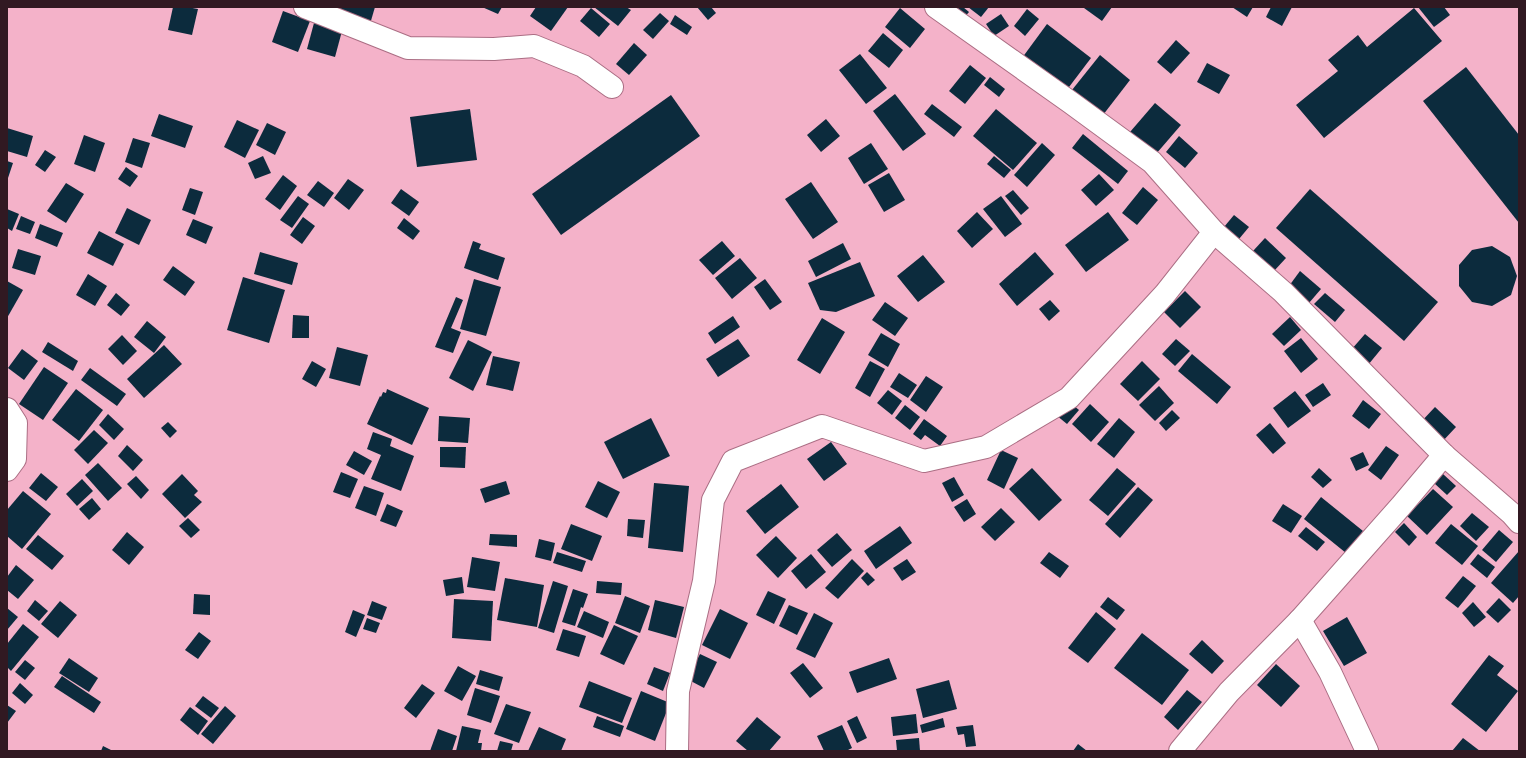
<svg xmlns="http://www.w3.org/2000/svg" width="1526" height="758" font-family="Helvetica,sans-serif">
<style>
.building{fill:#0c2b3d}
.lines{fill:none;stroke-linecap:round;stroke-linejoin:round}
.minor-casing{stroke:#ab6e84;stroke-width:24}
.minor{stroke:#fff;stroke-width:22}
</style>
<rect width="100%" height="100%" fill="#f4b2c9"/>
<g class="building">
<polygon points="173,7 187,7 198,9 192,35 168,30"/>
<polygon points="321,7 375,7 370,24"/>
<polygon points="482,7 502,7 498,14"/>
<polygon points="536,7 568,7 551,31 530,16"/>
<polygon points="594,7 626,7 631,10 618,26"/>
<polygon points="697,7 711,7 716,13 708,20"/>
<polygon points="954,7 963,7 969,12 964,18"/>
<polygon points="968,7 989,7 981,17"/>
<polygon points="1085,7 1112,7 1102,21 1084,8"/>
<polygon points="1232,7 1253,7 1247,17"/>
<polygon points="1271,7 1292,7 1282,26 1266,17"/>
<polygon points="1418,7 1444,7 1450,15 1434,27"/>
<polygon points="591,8 610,24 599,37 580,21"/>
<polygon points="900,8 925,29 910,48 885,27"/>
<polygon points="1414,8 1442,41 1324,138 1296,105 1338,71 1328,60 1358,35 1367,47"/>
<polygon points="1027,9 1039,19 1025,36 1014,26"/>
<polygon points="283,11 310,21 298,52 272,42"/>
<polygon points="660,13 669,21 653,39 643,30"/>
<polygon points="1001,14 1009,26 994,36 986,24"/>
<polygon points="675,15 692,27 687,35 670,24"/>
<polygon points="314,23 342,31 335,57 307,49"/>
<polygon points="1047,24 1091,58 1066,91 1022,58"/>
<polygon points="883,33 903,50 889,68 868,51"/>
<polygon points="1176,40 1190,53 1171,74 1157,62"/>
<polygon points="634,43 647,55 629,75 616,64"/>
<polygon points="860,54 887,88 866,104 839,70"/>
<polygon points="1100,55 1130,80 1103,115 1072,90"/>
<polygon points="1207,63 1230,75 1219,94 1197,82"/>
<polygon points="970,65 986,78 965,104 949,91"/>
<polygon points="1466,67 1519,135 1519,223 1423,101"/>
<polygon points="990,77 1005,89 999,97 984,85"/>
<polygon points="895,94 926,134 903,151 873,111"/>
<polygon points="671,95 700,136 561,235 532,194"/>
<polygon points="1155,103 1181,125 1156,154 1130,132"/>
<polygon points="932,104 962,127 954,137 924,114"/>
<polygon points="470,109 477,160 417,167 410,117"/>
<polygon points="996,109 1037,143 1013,170 973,136"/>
<polygon points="159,114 193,126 185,148 151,136"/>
<polygon points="826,119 840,136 821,152 807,135"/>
<polygon points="237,120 259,130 245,158 224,147"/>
<polygon points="267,123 286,132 275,155 256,145"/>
<polygon points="7,128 33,136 27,157 7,151"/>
<polygon points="1083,134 1128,171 1118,184 1072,148"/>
<polygon points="84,135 105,143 95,172 74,164"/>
<polygon points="1179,136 1198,153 1185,168 1166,152"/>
<polygon points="133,138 150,143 142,168 125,162"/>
<polygon points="871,143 888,169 864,184 848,158"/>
<polygon points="1042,143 1055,155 1027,187 1014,175"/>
<polygon points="45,150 56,157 45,172 35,165"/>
<polygon points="263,156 271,173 255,179 248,163"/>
<polygon points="994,156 1011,170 1004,178 987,164"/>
<polygon points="7,161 13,163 7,181"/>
<polygon points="126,167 138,176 130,187 118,179"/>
<polygon points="889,173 905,200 884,212 868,185"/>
<polygon points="1099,174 1114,190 1096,206 1081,190"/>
<polygon points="283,175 297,186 280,210 265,199"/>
<polygon points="348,179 364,190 349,210 334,198"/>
<polygon points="318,181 334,193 324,207 307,195"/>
<polygon points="811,182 838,222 813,239 785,199"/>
<polygon points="66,183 84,194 66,223 47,211"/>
<polygon points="1143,187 1158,200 1137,225 1122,213"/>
<polygon points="190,188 203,192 195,215 182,210"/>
<polygon points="401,189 419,202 409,216 391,203"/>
<polygon points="1310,189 1438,302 1404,341 1276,228"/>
<polygon points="1013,190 1029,208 1021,215 1005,196"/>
<polygon points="298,196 309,204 292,228 280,220"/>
<polygon points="1001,196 1022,224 1005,237 983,209"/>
<polygon points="127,208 151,220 139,245 115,233"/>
<polygon points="7,209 19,214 12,231 7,228"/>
<polygon points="977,212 993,229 972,248 957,231"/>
<polygon points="1108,212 1129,240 1086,272 1065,245"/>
<polygon points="1234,215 1249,227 1239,239 1224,227"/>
<polygon points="21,216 35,222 30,234 16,229"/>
<polygon points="303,217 315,226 302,244 290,235"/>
<polygon points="404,218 420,231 413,240 397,228"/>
<polygon points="193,219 213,227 206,244 186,235"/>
<polygon points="40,224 63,233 57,247 35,238"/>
<polygon points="99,231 124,244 113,266 87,253"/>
<polygon points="1265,238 1286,258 1274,271 1253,251"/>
<polygon points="473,241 481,244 479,249 505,258 498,280 464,268"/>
<polygon points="722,241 735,256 713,275 699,260"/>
<polygon points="843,243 851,259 816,277 808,261"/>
<polygon points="1492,246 1510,257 1517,276 1511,295 1492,306 1472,302 1459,286 1459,265 1472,250"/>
<polygon points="18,249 41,256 35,275 12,268"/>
<polygon points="260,252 298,263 292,285 254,274"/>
<polygon points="1035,252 1054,274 1017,306 999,284"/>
<polygon points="923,255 945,282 918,302 897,276"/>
<polygon points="740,258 757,278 732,299 715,278"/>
<polygon points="860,262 875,296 836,312 820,310 808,283"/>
<polygon points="173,266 195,282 185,296 163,280"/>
<polygon points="1300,271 1321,289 1309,303 1289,286"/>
<polygon points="88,274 107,286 95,306 76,295"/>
<polygon points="243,277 285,290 269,343 227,330"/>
<polygon points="474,279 501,287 486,336 460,329"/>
<polygon points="765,279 782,302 770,310 754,287"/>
<polygon points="7,281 23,290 7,318"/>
<polygon points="1185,291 1201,307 1180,328 1164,312"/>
<polygon points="116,293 130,305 121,316 107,305"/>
<polygon points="1325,293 1345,310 1335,322 1314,304"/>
<polygon points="456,297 463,300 451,328 461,332 453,353 435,347"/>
<polygon points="1050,300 1060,311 1049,321 1039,309"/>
<polygon points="885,302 908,318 895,336 872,320"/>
<polygon points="293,315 309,316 309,338 292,338"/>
<polygon points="733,316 740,327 715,344 708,333"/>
<polygon points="1290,317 1301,330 1284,346 1272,334"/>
<polygon points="822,318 845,332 820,374 797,360"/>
<polygon points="147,321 166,337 154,353 134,337"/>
<polygon points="881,333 900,344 888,367 868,355"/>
<polygon points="1365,334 1382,348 1368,365 1351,350"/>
<polygon points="122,335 137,351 123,365 108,349"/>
<polygon points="1301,338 1318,359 1301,373 1284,351"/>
<polygon points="738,339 750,356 718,377 706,359"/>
<polygon points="1176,339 1190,351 1175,366 1162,354"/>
<polygon points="468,340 492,352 473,391 449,378"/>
<polygon points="48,342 78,361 73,371 42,352"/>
<polygon points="164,345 182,364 144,398 127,379"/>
<polygon points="337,347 368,355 360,386 329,378"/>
<polygon points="22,349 38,361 24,380 8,368"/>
<polygon points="1192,354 1231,387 1217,404 1178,371"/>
<polygon points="493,356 520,362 513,391 486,385"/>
<polygon points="312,361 326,369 316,387 302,379"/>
<polygon points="870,361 885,369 870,397 855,388"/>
<polygon points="1142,361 1160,379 1138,401 1120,384"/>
<polygon points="44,367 68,383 43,420 19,404"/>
<polygon points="90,368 126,394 117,406 81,380"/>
<polygon points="899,373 917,385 908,398 890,387"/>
<polygon points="926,376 943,387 926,412 910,400"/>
<polygon points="1323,383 1331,395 1313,407 1305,395"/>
<polygon points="1159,386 1174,403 1155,421 1139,405"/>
<polygon points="76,389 103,410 79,441 52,420"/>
<polygon points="387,389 429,408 412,445 367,424 380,396 381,397 383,392 386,393"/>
<polygon points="888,390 902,401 892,415 877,403"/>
<polygon points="1295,391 1311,411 1288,428 1273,408"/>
<polygon points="1363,400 1381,414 1369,429 1352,416"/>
<polygon points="1068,401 1079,410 1067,424 1056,415"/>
<polygon points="1090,404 1109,422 1091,442 1072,424"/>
<polygon points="905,405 920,417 910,430 895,418"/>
<polygon points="1435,407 1456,427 1441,443 1420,423"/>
<polygon points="1172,410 1180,418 1166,431 1159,423"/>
<polygon points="108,414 124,429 114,440 99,425"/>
<polygon points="439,416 470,418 468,443 438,441"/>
<polygon points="651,418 670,456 623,479 604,442"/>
<polygon points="1119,418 1135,432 1114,458 1097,444"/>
<polygon points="924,419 947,436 940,446 925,435 921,440 913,434"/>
<polygon points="168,422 177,431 170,438 161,428"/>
<polygon points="1270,423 1286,443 1273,454 1256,435"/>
<polygon points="94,430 108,443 88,464 74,450"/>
<polygon points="373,432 392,439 390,446 414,456 401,491 371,479 381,455 367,449"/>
<polygon points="831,442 847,464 824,481 807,459"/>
<polygon points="127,445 143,460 133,471 118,456"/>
<polygon points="1386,446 1399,455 1381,480 1368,470"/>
<polygon points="440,447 466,447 465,468 440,467"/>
<polygon points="1001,450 1018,458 1004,489 987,480"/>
<polygon points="354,451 372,461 364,475 346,465"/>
<polygon points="1363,452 1369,465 1356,471 1350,458"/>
<polygon points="98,463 122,488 108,501 85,475"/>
<polygon points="1032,468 1062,500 1039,521 1009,489"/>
<polygon points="1117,468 1136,484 1108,516 1089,500"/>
<polygon points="1319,468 1332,480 1323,488 1311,477"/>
<polygon points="341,472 358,479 350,498 333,492"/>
<polygon points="41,473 58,487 46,501 29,488"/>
<polygon points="182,474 198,491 194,495 202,502 185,518 162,494"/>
<polygon points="1443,474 1456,486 1447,495 1434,483"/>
<polygon points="136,476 149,490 141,499 127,484"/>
<polygon points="954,477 964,495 952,502 942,483"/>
<polygon points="82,479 93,491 77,506 66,494"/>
<polygon points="506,481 510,494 485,503 480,489"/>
<polygon points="598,481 620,492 607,518 585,507"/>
<polygon points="654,483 689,486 683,552 648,548"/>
<polygon points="781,484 799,507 765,534 746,511"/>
<polygon points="364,486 384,493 376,516 355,508"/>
<polygon points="1138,487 1153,500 1120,538 1105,524"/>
<polygon points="1433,489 1453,507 1427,535 1407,516"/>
<polygon points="23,491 51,514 22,549 7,536 7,510"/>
<polygon points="1321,497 1363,531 1346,553 1304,519"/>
<polygon points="92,498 101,509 89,520 79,509"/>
<polygon points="967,499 976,514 964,522 954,507"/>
<polygon points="387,504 403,511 396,527 380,521"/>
<polygon points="1283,504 1302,516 1291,533 1272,521"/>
<polygon points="1001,508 1015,522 995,541 981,527"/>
<polygon points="1472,513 1489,527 1476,541 1460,526"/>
<polygon points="188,518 200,530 191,538 179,526"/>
<polygon points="628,519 645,520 643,538 627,536"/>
<polygon points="1404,523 1417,537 1409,546 1395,532"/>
<polygon points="571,524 602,536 592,561 561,549"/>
<polygon points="1451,524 1478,546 1462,565 1435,543"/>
<polygon points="900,526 912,543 876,569 864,551"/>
<polygon points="1306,527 1325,542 1317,551 1298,536"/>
<polygon points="1499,530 1513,542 1496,562 1482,550"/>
<polygon points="127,532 144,547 129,565 112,550"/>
<polygon points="837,533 852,550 832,567 817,550"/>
<polygon points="490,534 517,535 517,547 489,545"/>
<polygon points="38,535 64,556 52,570 26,549"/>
<polygon points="776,536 797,558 778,578 756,555"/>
<polygon points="539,539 555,543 551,561 535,557"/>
<polygon points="1519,551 1519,596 1513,603 1491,583"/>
<polygon points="557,552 586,561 582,572 553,563"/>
<polygon points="1049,552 1069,566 1060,578 1040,563"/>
<polygon points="811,554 826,572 806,589 791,571"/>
<polygon points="1478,554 1495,567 1487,578 1470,564"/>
<polygon points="472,557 500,562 495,591 467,587"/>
<polygon points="852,559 864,571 838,599 825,588"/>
<polygon points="907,559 916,572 902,581 893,568"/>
<polygon points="16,565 34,580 18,599 7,590 7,577"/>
<polygon points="867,572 875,580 868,586 861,578"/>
<polygon points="1463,576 1476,586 1458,608 1445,598"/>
<polygon points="462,577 464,593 446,596 443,580"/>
<polygon points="505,578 544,585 537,627 497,620"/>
<polygon points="553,581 568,586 554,633 538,628"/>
<polygon points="597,581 622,583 621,595 596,593"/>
<polygon points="573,589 588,594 583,608 581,607 575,626 562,622"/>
<polygon points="768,591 786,599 774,624 756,615"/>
<polygon points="194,594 210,595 210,615 193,614"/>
<polygon points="625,596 650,606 640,633 615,623"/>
<polygon points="1108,597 1125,610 1117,620 1100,607"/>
<polygon points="1499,598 1511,610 1498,623 1486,612"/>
<polygon points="454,599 493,601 491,641 452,638"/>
<polygon points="35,600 48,611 39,621 27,611"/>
<polygon points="655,600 684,607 676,638 648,630"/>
<polygon points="60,601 77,615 58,638 41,624"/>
<polygon points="372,601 387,607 382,620 367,615"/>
<polygon points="1473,602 1486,617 1474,627 1462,613"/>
<polygon points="789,605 808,613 797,635 779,626"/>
<polygon points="7,608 18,617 7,630"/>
<polygon points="720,609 748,623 730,659 702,645"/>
<polygon points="353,610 365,615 356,637 345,632"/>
<polygon points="584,611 609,622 603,638 577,627"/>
<polygon points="1096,612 1116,629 1088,663 1068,648"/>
<polygon points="814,613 833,623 815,658 796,649"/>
<polygon points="1347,617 1367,653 1344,666 1323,631"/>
<polygon points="367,618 380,623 376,633 363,629"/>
<polygon points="23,624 39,637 11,671 7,667 7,644"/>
<polygon points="614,625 638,636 624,665 600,654"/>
<polygon points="563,629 586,636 579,657 556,650"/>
<polygon points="199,632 211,641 198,659 185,650"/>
<polygon points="1142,633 1189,670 1162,705 1114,668"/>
<polygon points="1202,640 1224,661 1212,674 1189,654"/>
<polygon points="700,654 717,662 704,688 687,679"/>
<polygon points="1489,655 1504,666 1497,675 1518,691 1486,732 1451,704"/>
<polygon points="69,658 98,678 89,692 59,673"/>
<polygon points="889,658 897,679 857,693 849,672"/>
<polygon points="25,660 35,668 25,680 15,672"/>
<polygon points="803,663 823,688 810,698 790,673"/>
<polygon points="1276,664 1300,686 1281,707 1257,685"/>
<polygon points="458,666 476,676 462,701 444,691"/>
<polygon points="654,667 670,673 663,691 647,684"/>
<polygon points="480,670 503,677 499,691 476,684"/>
<polygon points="62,676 101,702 94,713 54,687"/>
<polygon points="949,680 957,709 923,718 916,689"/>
<polygon points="589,681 632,698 622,723 579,707"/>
<polygon points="20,683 33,695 25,704 12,693"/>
<polygon points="422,684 435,693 416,718 404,708"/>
<polygon points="475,688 500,696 491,723 467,715"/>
<polygon points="1187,690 1202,702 1178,730 1164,717"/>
<polygon points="641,691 670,703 655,741 626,729"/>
<polygon points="203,696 219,708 211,718 195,706"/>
<polygon points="506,704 531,712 519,743 494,734"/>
<polygon points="7,705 16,711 7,723"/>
<polygon points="225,706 236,716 213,744 201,734"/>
<polygon points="190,707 208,721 198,735 180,720"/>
<polygon points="916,714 918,733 893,736 891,717"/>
<polygon points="597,716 624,726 620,737 593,727"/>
<polygon points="857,716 867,738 857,743 847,721"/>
<polygon points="757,717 781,737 769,751 748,751 736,741"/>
<polygon points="943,718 945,727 922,733 920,725"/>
<polygon points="842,725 852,748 846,751 824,751 817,736"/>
<polygon points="973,725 976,746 966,747 964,734 958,735 956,727"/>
<polygon points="462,726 481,730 478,743 482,743 481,751 456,751"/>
<polygon points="539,727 566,739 561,751 528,751"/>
<polygon points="438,729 457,736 452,751 430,751"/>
<polygon points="919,738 920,751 897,751 896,740"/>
<polygon points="1463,738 1480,751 1452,751"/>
<polygon points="500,741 513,744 511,751 497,751"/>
<polygon points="1078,744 1087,751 1073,751"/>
<polygon points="103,746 113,751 101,751"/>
</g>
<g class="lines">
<defs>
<g id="minor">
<polyline points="305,7 408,48 494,49 534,46 583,66 612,87"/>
<polyline points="936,7 1070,102 1152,162 1214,232 1283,292 1444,455 1512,514 1519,522"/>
<polyline points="7,409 16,423 15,459 7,470"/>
<polyline points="1300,620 1330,672 1367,751"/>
<polyline points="677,751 678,691 704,581 713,500 733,461 822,426 924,461 986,447 1069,398 1165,294 1214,232"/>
<polyline points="1180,751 1229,692 1300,620 1401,506 1444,455"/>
</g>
</defs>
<use href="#minor" class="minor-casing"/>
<use href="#minor" class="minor"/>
</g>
<rect width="1526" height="758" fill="none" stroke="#311922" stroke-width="16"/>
</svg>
